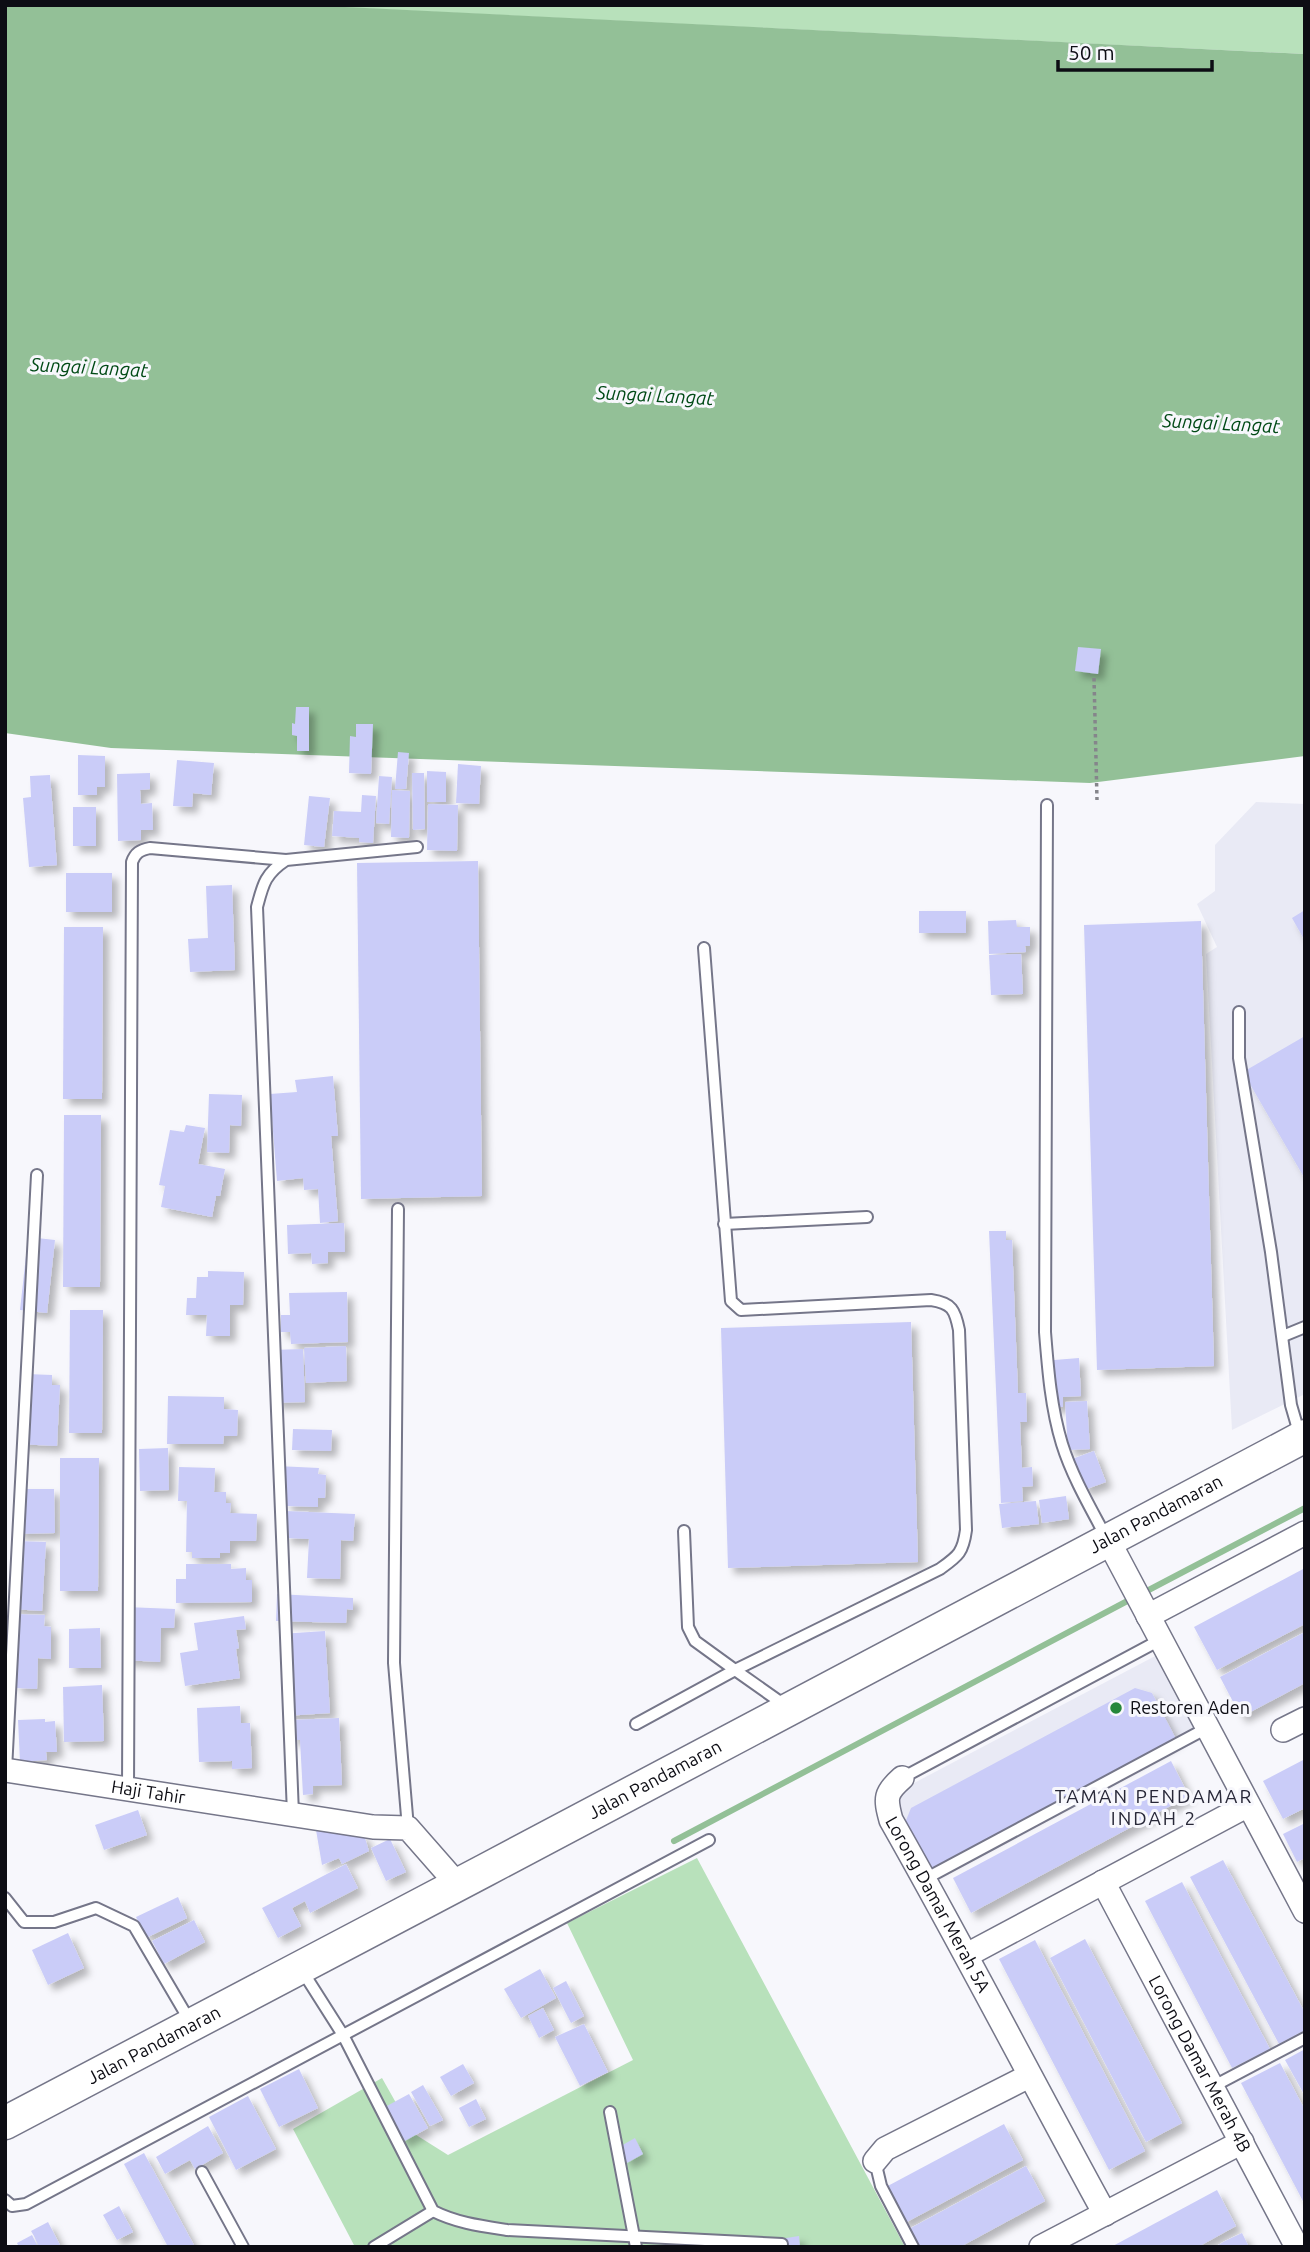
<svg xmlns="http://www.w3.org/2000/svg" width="1310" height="2252" font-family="Ubuntu,sans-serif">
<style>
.built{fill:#e9eaf5}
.green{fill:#b8e1bb}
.water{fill:#93c097}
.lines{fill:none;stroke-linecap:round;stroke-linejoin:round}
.stream{stroke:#93c097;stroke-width:6}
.building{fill:#caccf8;filter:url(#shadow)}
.lane-casing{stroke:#757689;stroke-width:14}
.street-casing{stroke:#757689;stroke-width:26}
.secondary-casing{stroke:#757689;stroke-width:35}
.path{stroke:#85858b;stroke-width:3.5;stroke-dasharray:3.5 3.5;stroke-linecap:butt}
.lane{stroke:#fff;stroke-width:10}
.street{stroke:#fff;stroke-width:23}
.secondary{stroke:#fff;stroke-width:32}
.poi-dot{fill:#26873b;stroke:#f7f7fc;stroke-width:2.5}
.labels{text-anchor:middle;stroke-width:6;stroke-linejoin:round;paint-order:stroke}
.street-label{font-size:18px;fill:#0d0d14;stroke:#f7f7fc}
.poi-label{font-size:18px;fill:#0d0d14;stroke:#f7f7fc;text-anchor:start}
.water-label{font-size:19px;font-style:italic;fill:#014a16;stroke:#f7f7fc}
.neighbourhood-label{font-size:19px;letter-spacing:2px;fill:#282838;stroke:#f7f7fc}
</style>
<defs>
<filter id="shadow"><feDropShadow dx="6" dy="6" stdDeviation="3.5" flood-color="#0004"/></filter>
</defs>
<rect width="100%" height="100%" fill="#f7f7fc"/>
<g class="built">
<polygon points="1256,802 1305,804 1305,1394 1232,1430 1206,954 1217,947 1197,904 1215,891 1215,845"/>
<polygon points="1159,1654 1200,1727 928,1871 897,1815 897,1792"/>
</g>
<g class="green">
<polygon points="305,5 1305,5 1305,54 311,6"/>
<polygon points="697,1858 905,2247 355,2247 293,2129 382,2078 413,2133 448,2155 633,2060 567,1923"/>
</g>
<polygon class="water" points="5,5 304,5 1305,54 1305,756 1090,783 111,748 5,733"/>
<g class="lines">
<g class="stream">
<polyline points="1143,1593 1305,1508"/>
<polyline points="674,1841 1133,1598"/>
</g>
</g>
<g class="building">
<polygon points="1078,647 1101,649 1098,674 1075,671"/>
<polygon points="296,707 309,707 309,751 297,751 297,736 292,735 292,723 295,724"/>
<polygon points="356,724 373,724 371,774 349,773 350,736 356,737"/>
<polygon points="398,752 409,753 406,789 395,789"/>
<polygon points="78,755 105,756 105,787 97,787 97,795 78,795"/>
<polygon points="177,760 214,763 211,795 193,793 192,807 173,806"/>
<polygon points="458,764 481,766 479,804 456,803"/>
<polygon points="427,771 446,772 446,802 427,802"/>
<polygon points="150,773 150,789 140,790 141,804 152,803 153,830 141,830 141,840 118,841 117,774"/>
<polygon points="412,773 424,773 425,829 413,830"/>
<polygon points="50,775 57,865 29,867 23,798 31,797 30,776"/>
<polygon points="379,776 392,777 389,824 376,823"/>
<polygon points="392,790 410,791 409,838 391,837"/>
<polygon points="362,795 376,796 373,843 359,842 359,838 332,836 334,811 361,812"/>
<polygon points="309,796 330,798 324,847 304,845"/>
<polygon points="428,804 458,805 457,851 427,850"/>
<rect x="73" y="807" width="23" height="39"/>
<polygon points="478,861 482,1196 361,1199 357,863"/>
<rect x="66" y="873" width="46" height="39"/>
<polygon points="232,885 235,970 190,972 188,939 208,938 206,886"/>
<polygon points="1305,910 1305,941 1292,918"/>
<rect x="919" y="911" width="47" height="22"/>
<polygon points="1016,920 1017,927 1030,927 1030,946 1025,946 1026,952 989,954 988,921"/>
<polygon points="1201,921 1214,1366 1097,1370 1084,925"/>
<polygon points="64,927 103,927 102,1099 63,1099"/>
<polygon points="1021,954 1023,994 991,995 989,955"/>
<polygon points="1305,1036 1305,1179 1243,1072"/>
<polygon points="333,1076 338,1136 331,1136 338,1221 320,1223 318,1189 304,1190 303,1178 277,1181 270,1094 297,1092 295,1080"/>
<polygon points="209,1094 242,1095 241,1126 230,1125 229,1153 207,1152"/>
<polygon points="64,1115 101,1115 100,1287 63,1287"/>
<polygon points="186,1125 205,1128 198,1164 225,1169 220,1196 216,1196 212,1217 161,1207 165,1186 159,1185 170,1130 184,1132"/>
<polygon points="344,1223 345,1252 328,1252 328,1263 312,1264 311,1253 288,1254 287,1225"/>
<polygon points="989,1231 1006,1231 1006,1240 1012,1240 1018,1393 1026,1393 1027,1422 1020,1422 1022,1468 1032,1467 1033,1486 1022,1487 1023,1501 1001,1503"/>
<polygon points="28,1237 55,1240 47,1313 20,1310"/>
<polygon points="208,1271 244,1272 243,1305 230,1305 230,1336 206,1336 207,1315 186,1315 187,1298 196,1298 197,1277 208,1277"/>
<polygon points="347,1292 348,1342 291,1344 290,1332 281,1332 281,1315 290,1315 289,1293"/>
<polygon points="70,1310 103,1310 102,1433 69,1433"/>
<polygon points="911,1322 918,1562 728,1568 721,1328"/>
<polygon points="346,1346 347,1381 306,1383 304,1348"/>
<polygon points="303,1349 305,1402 274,1403 272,1350"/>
<polygon points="1079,1358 1081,1396 1063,1397 1063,1407 1051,1407 1049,1379 1043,1379 1042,1361"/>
<polygon points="27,1374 52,1375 52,1385 60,1385 57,1446 17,1444 18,1422 25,1422"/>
<polygon points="168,1396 224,1397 224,1409 238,1410 237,1436 224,1436 223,1444 167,1444"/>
<polygon points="1087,1401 1090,1449 1068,1450 1065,1402"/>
<polygon points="293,1429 332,1430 331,1451 292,1450"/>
<polygon points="168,1448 169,1490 140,1491 139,1449"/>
<polygon points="1094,1451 1106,1482 1084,1490 1072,1459"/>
<polygon points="60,1458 99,1458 98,1591 60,1591"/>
<polygon points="277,1466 319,1468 318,1474 326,1475 325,1498 318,1498 318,1507 286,1506 286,1496 275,1496"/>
<polygon points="179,1467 215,1468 214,1492 226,1492 226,1503 231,1503 230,1513 257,1514 256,1541 230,1541 230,1553 220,1553 220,1558 192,1558 192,1552 186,1552 187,1501 178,1501"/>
<polygon points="17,1489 54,1489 55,1533 17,1534"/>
<polygon points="1066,1496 1069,1519 1042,1523 1039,1500"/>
<polygon points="1036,1501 1039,1524 1002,1528 999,1504"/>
<polygon points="286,1511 355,1514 353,1541 341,1540 340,1579 307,1578 309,1539 285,1538"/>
<polygon points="16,1541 46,1542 42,1611 12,1609"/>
<polygon points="186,1564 231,1564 231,1569 246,1568 246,1580 252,1580 252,1602 176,1603 176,1579 186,1579"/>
<polygon points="1305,1568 1305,1624 1217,1670 1194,1627"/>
<polygon points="277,1594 353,1598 353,1610 347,1609 346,1623 276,1621"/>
<polygon points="126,1607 175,1609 174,1628 161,1628 160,1662 124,1660"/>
<polygon points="14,1614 45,1615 44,1626 51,1627 51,1659 38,1658 37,1689 16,1688 16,1680 8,1680"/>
<polygon points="244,1616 246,1629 236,1630 239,1648 236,1649 240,1678 185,1686 180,1653 198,1650 194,1623"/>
<polygon points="100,1628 101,1668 69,1668 69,1629"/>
<polygon points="325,1631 330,1713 285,1716 280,1634"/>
<polygon points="1305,1632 1305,1683 1241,1717 1220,1677"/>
<polygon points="102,1685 104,1741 64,1742 63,1687"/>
<polygon points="1135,1688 1152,1693 1176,1739 930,1870 905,1823 911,1808"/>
<polygon points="240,1706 241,1723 250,1723 252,1768 232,1769 232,1761 199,1762 197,1708"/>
<polygon points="339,1718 342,1785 313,1786 313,1794 303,1795 300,1740 291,1740 290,1720"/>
<polygon points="45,1719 45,1722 55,1721 57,1752 46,1752 47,1760 20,1762 18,1720"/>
<polygon points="1305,1759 1305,1808 1283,1819 1263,1781"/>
<polygon points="1171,1761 1189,1796 971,1913 953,1878"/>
<polygon points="138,1810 147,1835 104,1850 95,1825"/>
<polygon points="1305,1823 1305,1858 1297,1862 1283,1834"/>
<polygon points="316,1830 364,1835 369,1851 342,1864 339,1858 322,1865"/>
<polygon points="390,1839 406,1872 386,1881 371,1848"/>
<polygon points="1223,1860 1305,2013 1305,2030 1279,2044 1190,1877"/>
<polygon points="346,1864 358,1888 310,1913 305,1901 292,1908 301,1926 278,1938 262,1908"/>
<polygon points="1182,1882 1270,2049 1232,2068 1145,1901"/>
<polygon points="178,1897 187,1918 146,1938 136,1917"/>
<polygon points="194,1920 205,1942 164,1964 152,1941"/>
<polygon points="68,1933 84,1968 48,1985 32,1950"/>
<polygon points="1085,1939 1182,2123 1146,2142 1050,1958"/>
<polygon points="1035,1940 1145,2151 1109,2170 999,1959"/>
<polygon points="540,1969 556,1998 521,2018 504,1989"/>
<polygon points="566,1981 584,2016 571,2023 553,1988"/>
<polygon points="543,2008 554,2030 539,2038 528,2016"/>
<polygon points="584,2024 608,2072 580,2086 555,2037"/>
<polygon points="1305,2049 1305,2096 1285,2060"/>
<polygon points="1280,2063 1305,2110 1305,2205 1241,2083"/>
<polygon points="463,2064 474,2083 451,2096 440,2077"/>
<polygon points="299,2069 318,2108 279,2127 260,2089"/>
<polygon points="423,2085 443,2120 430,2126 411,2092"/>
<polygon points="409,2094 428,2128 403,2142 385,2107"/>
<polygon points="248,2096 276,2149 236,2170 209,2117"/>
<polygon points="476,2099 486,2119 469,2127 459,2108"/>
<polygon points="1004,2124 1023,2160 903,2224 884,2188"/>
<polygon points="208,2126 223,2153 195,2169 190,2160 165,2174 156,2157"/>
<polygon points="635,2138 643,2154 627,2163 619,2147"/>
<polygon points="144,2153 195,2247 168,2247 124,2164"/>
<polygon points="1026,2166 1045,2201 960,2247 916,2247 907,2230"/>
<polygon points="1217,2190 1236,2226 1198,2247 1111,2247"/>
<polygon points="119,2206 133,2232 117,2240 103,2215"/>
<polygon points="48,2222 61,2247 39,2247 34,2236 31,2231"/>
<polygon points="1242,2233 1249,2247 1215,2247 1225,2241"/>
<polygon points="32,2235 38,2247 19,2247 17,2243"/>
<polygon points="799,2236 800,2247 775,2247 774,2240"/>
</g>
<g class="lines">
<defs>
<g id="lane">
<path d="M1047,805L1045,1332C1048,1370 1051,1408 1062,1444C1072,1476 1090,1507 1106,1537"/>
<path d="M704,948L731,1301L741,1310L931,1300C952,1303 955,1310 959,1330L966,1530C963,1553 958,1556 940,1569L735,1670L786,1706"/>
<polyline points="1239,1012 1239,1058 1271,1252 1291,1405 1300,1436"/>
<polyline points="398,1209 394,1663 408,1828"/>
<polyline points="724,1224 867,1217"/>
<polyline points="1283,1336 1305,1327"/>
<polyline points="636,1724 735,1670 695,1641 688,1627 684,1531"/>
<polyline points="6,1770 37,1175"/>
<polyline points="902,1778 1160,1640"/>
<path d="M128,1790L132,862C135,853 140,850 150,848L286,860"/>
<path d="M293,1814L257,907C263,884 265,874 286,860L417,847"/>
<polyline points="925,1879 1207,1728"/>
<polyline points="5,1898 24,1922 54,1922 96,1908 134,1926 191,2023"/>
<path d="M303,1972L343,2035L433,2211C457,2223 481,2226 507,2230L782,2244"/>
<polyline points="1212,2087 1305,2038"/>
<polyline points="610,2112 636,2247"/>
<polyline points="875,2161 881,2186 913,2247"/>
<polyline points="202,2172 243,2247"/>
<polyline points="5,2200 12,2206 26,2204 709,1840"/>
<polyline points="374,2247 433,2211"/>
</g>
<g id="street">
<polyline points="1108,1540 1305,1911"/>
<polyline points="1148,1616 1305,1533"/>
<polyline points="1283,1730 1305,1719"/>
<path id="s1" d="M5,1770L373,1827L408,1828L458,1885"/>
<path id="s2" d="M902,1778C885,1793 885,1798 891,1820C965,1950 1033,2083 1105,2214"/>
<path id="s3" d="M1103,1882L1297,2247"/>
<polyline points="967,1955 1248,1805"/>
<polyline points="875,2161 885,2149 1029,2076"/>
<polyline points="1041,2247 1242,2142"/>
</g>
<g id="secondary">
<path id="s4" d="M5,2123C440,1897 870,1663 1305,1436"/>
</g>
</defs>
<use href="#lane" class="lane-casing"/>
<use href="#street" class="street-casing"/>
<use href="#secondary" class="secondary-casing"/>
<polyline class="path" points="1094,678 1097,800"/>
<use href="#lane" class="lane"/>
<use href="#street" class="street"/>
<use href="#secondary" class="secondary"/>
</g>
<circle class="poi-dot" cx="1116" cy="1708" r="7"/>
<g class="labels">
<g class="street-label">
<text dy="6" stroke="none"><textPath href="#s4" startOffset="1302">Jalan Pandamaran</textPath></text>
<text dy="6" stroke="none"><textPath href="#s4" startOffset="735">Jalan Pandamaran</textPath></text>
<text dy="6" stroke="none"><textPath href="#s1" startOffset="145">Haji Tahir</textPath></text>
<text dy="6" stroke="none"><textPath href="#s2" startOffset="144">Lorong Damar Merah 5A</textPath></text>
<text dy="6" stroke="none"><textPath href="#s4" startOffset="168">Jalan Pandamaran</textPath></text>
<text dy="6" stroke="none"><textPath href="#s3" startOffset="206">Lorong Damar Merah 4B</textPath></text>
</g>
<g class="poi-label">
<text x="1130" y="1714">Restoren Aden</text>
</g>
<g class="water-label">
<text transform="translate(89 367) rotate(3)" y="7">Sungai Langat</text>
<text transform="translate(655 395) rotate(3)" y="7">Sungai Langat</text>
<text transform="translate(1221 423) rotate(3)" y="7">Sungai Langat</text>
</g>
<g class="neighbourhood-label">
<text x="1154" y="1803">TAMAN PENDAMAR<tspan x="1154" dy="22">INDAH 2</tspan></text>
</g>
</g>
<rect width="1310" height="2252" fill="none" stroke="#0d0d14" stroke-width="14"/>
<path d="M1058 60v10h154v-10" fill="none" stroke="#0d0d14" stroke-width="3.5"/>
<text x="1068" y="60" font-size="21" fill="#0d0d14" stroke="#f7f7fc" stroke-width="5" paint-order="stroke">50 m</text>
</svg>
